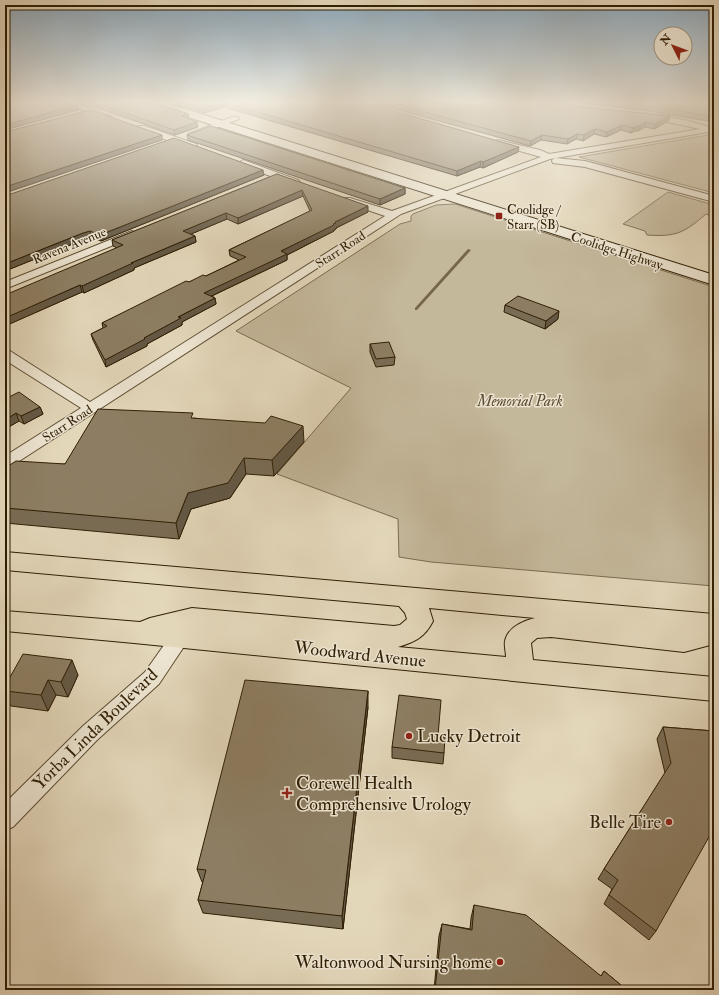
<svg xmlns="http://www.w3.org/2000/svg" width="719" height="995" font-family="'IM FELL Double Pica',serif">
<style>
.green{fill:#c4b89b;stroke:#7a6b50}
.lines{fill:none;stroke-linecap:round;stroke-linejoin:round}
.stream{fill:#76674c;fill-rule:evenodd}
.minor-casing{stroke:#5c4c32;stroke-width:2}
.secondary-casing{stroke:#2f1e04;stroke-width:2}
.primary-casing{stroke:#2f1e04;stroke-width:2}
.minor{fill:#ede5d2;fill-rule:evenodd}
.secondary{fill:#ede5d2;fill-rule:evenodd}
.primary{fill:#e3d7ba;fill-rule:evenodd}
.wall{fill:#796c55;stroke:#2f1e04}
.shaded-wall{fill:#635845;stroke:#2f1e04}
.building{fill:#8d7e63;stroke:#2f1e04}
.poi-dot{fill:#8f2418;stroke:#ede5d2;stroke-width:1.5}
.labels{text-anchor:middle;stroke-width:3;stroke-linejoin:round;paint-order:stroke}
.far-poi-label{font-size:13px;fill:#2f1e04;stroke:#ede5d2;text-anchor:start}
.far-street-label{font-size:13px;fill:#2f1e04;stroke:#ede5d2}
.park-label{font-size:15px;font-style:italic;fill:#5c4c31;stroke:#ede5d2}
.near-street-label{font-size:18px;fill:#2f1e04;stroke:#ede5d2}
.near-poi-label{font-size:18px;fill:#2f1e04;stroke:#ede5d2;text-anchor:start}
</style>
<rect width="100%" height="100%" fill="#e3d7ba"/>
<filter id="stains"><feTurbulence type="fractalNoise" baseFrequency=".005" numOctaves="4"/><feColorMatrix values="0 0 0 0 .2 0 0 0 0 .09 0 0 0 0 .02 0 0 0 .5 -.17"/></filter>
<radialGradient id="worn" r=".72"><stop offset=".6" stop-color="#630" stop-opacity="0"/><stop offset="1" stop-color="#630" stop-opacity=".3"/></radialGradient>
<g class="green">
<polygon points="714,134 714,193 579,157"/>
<path d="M668,192L714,205V217L706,214C684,233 676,237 647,235L645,231L623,224Z"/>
<polygon points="455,204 714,287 714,586 431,562 399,557 398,519 277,474 351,388 236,331 400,224 411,221 411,216 413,214 436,205"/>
</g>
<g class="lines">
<polygon class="stream" points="468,249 471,250 417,310 415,310 415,308"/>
<defs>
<g id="minor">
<polygon points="66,103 77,103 112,117 108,119 105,119"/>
<polygon points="644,113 685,120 710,127 714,127 714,131 550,159 401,214 10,467 5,468 5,456 81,408 5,360 5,350 10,351 90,402 385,216 344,202 342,200 344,198 350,198 392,211 541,157 495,144 494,142 498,140 540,150 549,154 700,129 644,117"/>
<polygon points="232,117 238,117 239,119 195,136 192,136 188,134"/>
<polygon points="138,126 144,126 196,144 197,146 196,148 190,148 138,130"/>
<polygon points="556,158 585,161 714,196 714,202 585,167 553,163 552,161 553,159"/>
<polygon points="243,160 298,180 300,182 295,185 292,184 240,165 239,163"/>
<polygon points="132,231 137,234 136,236 5,289 5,282"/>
<polygon points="181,628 188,631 191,636 159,684 97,740 13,827 5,830 5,803 83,726 145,672 174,631"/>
</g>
<polygon id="secondary" points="149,103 166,103 714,275 714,285 150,105"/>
<path id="primary" d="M5,552L714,614V644L684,652L551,637L537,638L531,643L533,660L714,677V701L134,643L5,631V611L140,622L150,618L192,608L394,626L400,625L407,619L405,613L399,606L5,570ZM429,608L535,618C523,621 508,627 505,641C504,645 506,652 506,657L398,647C415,642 425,637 433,621Z"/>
</defs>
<use href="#minor" class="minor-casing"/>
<use href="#secondary" class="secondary-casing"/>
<use href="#primary" class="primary-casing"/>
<use href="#minor" class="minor"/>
<use href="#secondary" class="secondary"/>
<use href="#primary" class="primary"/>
</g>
<g class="wall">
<polygon points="84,103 155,103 188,114 188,118 198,127 175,135"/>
<polygon points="173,103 366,103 518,152 483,168 480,167 457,176 224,107 204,113"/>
<polygon points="374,103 563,103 571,106 670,116 668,121 654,129 645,127 638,131 635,131 631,133 621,130 606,137 594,134 583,141 576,139 567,144 541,140 530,146"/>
<polygon points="584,103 714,103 714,120 711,119 708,121 649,111"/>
<polygon points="187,135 405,188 405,194 380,205 188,140"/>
<polygon points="277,174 368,212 336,228 336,229 334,230 334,231 287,255 287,260 212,296 215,298 216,304 182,322 182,325 147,344 147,346 106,367 93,340 91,334 103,328 102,323 189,282 206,276 239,260 230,256 229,250 310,211 303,196 238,224 227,219 191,234 195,236 196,242 134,268 134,270 84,293 82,292 5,326 117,248 113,246 112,240"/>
<polygon points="264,175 101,241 91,237 85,239 5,271 5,196"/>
<polygon points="505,305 558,319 545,329 504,312"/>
<polygon points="370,344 395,357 394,365 376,367 370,352"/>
<polygon points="5,399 40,407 43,414 24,424 19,421 5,429"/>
<polygon points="194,418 304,442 274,476 246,474 230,498 191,509 179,539 5,523 5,468 65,464"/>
<polygon points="78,675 68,697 56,695 48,711 11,706 5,696 5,686"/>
<polygon points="368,707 343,929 203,913 198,900 203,882 202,882 197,869"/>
<polygon points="663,727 714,731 656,931 649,940 604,904 612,889 598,879 604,869 665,773 657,739"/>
<polygon points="438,736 444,753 443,764 392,758 392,747"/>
<polygon points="474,905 601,976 604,971 627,990 434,990 439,936 442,924 470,929 471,918"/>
</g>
<g class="shaded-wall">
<polygon points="219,103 223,103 224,107 204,113 204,109"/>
<polygon points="77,105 78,110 5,130 5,125"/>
<polygon points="188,114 188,119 182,116"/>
<polygon points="713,114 711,119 708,121 709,116"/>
<polygon points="670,116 668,121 654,129 655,124"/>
<polygon points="197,122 198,127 175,135 174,130"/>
<polygon points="646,122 645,127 638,131 639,126"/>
<polygon points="622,125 621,130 606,137 607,132"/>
<polygon points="636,126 635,131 631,133 633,128"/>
<polygon points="595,129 594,134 583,141 584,135"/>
<polygon points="577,134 576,139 567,144 568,139"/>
<polygon points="162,135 162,140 5,193 5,187"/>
<polygon points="542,135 541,140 530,146 531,141"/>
<polygon points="519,147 518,152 483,168 483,162"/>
<polygon points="481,161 480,167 457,176 457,171"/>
<polygon points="263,170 264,175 101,241 100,235"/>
<polygon points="405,188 405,194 380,205 380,199"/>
<polygon points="302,190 303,196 238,224 238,218"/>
<polygon points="368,206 368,212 336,228 336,229 334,230 334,231 287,255 287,260 205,299 204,293 335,222"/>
<polygon points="226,213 227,219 184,237 183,231"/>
<polygon points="90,231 91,237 85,239 5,271 5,264 83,233"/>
<polygon points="195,236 196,242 134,268 134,270 84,293 82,286 131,263"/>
<polygon points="80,285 82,292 5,326 5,318"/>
<polygon points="215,298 216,304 182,322 182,325 147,344 147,346 106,367 105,360 144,338 178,317"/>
<polygon points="559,311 558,319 545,329 546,321"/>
<polygon points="40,407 43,414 24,424 21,416"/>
<polygon points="16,413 19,421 5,429 5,420"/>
<polygon points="303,426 304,442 274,476 272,460"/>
<polygon points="244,458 246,474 230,498 191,509 179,539 176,523 188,493"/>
<polygon points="72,660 78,675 68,697 61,682"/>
<polygon points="48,680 56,695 48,711 41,695"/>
<polygon points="368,691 368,707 343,929 342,916"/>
</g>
<g class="building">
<polygon points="5,103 74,103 77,105 5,125"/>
<polygon points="97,103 155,103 188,114 182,116 197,122 174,130"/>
<polygon points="187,103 219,103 204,109"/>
<polygon points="227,103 366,103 519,147 483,162 481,161 457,171"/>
<polygon points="392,103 563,103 571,106 670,116 655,124 646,122 639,126 636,126 633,128 622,125 607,132 595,129 584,135 577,134 568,139 542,135 531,141"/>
<polygon points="630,103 714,103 714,115 713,114 709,116 650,106"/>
<polygon points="90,110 162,135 5,187 5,132"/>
<polygon points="211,126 405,188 380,199 187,135"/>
<polygon points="174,138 263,170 100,235 90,231 83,233 5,264 5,243 7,242 5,241 5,196"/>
<polygon points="277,174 368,206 335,222 336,223 333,224 334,225 281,251 287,254 204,293 215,298 178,317 181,318 144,338 145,339 105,360 91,334 107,326 102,323 186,281 189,282 203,275 206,276 246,257 229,250 312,210 302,190 238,218 226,213 183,231 195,236 131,263 133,263 82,286 80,285 5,318 5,295 123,245 112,240"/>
<polygon points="518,296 559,311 546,321 505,305"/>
<polygon points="389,342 395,357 376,359 370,344"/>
<polygon points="19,392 40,407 21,416 16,413 5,420 5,399"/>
<polygon points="98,409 193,413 191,418 265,423 271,416 303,426 272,460 244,458 228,483 188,493 176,523 5,508 5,468 16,461 65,464"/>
<polygon points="23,654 72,660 61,682 48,680 41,695 5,691 5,686"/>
<polygon points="245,680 368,691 342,916 198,900 206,870 197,869"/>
<polygon points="399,695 441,700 438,736 445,737 444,753 392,747"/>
<polygon points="663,727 714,731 714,828 656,931 609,895 618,880 604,869 671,763"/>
<polygon points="474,905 526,915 601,976 604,971 627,990 435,990 442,924 472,930"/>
</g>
<linearGradient id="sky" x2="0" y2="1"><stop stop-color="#8da9bd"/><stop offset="0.42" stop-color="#f2ede0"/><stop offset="1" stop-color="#f2ede0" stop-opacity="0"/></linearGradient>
<rect width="719" height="243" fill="url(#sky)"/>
<g class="poi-dot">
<rect x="495" y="212" width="8" height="8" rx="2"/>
<circle cx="409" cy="736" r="4"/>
<path d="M285 787h4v4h4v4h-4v4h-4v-4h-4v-4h4z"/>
<circle cx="669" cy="822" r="4"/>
<circle cx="500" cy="962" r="4"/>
</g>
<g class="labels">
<g class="far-poi-label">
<text x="507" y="214">Coolidge /<tspan x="507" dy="15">Starr (SB)</tspan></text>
</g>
<g class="far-street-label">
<text transform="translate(69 245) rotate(-22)" y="5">Ravena Avenue</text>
<text transform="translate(340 249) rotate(-33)" y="5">Starr Road</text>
<text transform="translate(617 250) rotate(18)" y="5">Coolidge Highway</text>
<text transform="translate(67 423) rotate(-33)" y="5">Starr Road</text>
</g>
<g class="park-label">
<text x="520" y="406">Memorial Park</text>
</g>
<g class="near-street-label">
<text transform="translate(360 654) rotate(6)" y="6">Woodward Avenue</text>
<text transform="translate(95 729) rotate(-44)" y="6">Yorba Linda Boulevard</text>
</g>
<g class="near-poi-label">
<text x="417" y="742">Lucky Detroit</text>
<text x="296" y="789">Corewell Health<tspan x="296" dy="21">Comprehensive Urology</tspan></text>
<text x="661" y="828" text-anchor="end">Belle Tire</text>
<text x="492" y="968" text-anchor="end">Waltonwood Nursing home</text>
</g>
</g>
<rect width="719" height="995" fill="none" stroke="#e3d7ba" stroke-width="20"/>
<rect x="6" y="6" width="707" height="983" fill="none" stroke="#2f1e04" stroke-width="2"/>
<rect x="10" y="10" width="699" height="975" fill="none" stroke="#2f1e04"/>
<g transform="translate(673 46) rotate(312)"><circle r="19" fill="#ede5d2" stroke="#a19580"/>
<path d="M0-3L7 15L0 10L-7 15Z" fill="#8f2418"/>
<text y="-6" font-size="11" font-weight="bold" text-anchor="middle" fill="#2f1e04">N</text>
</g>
<rect width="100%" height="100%" filter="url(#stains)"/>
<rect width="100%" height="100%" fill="url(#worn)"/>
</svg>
